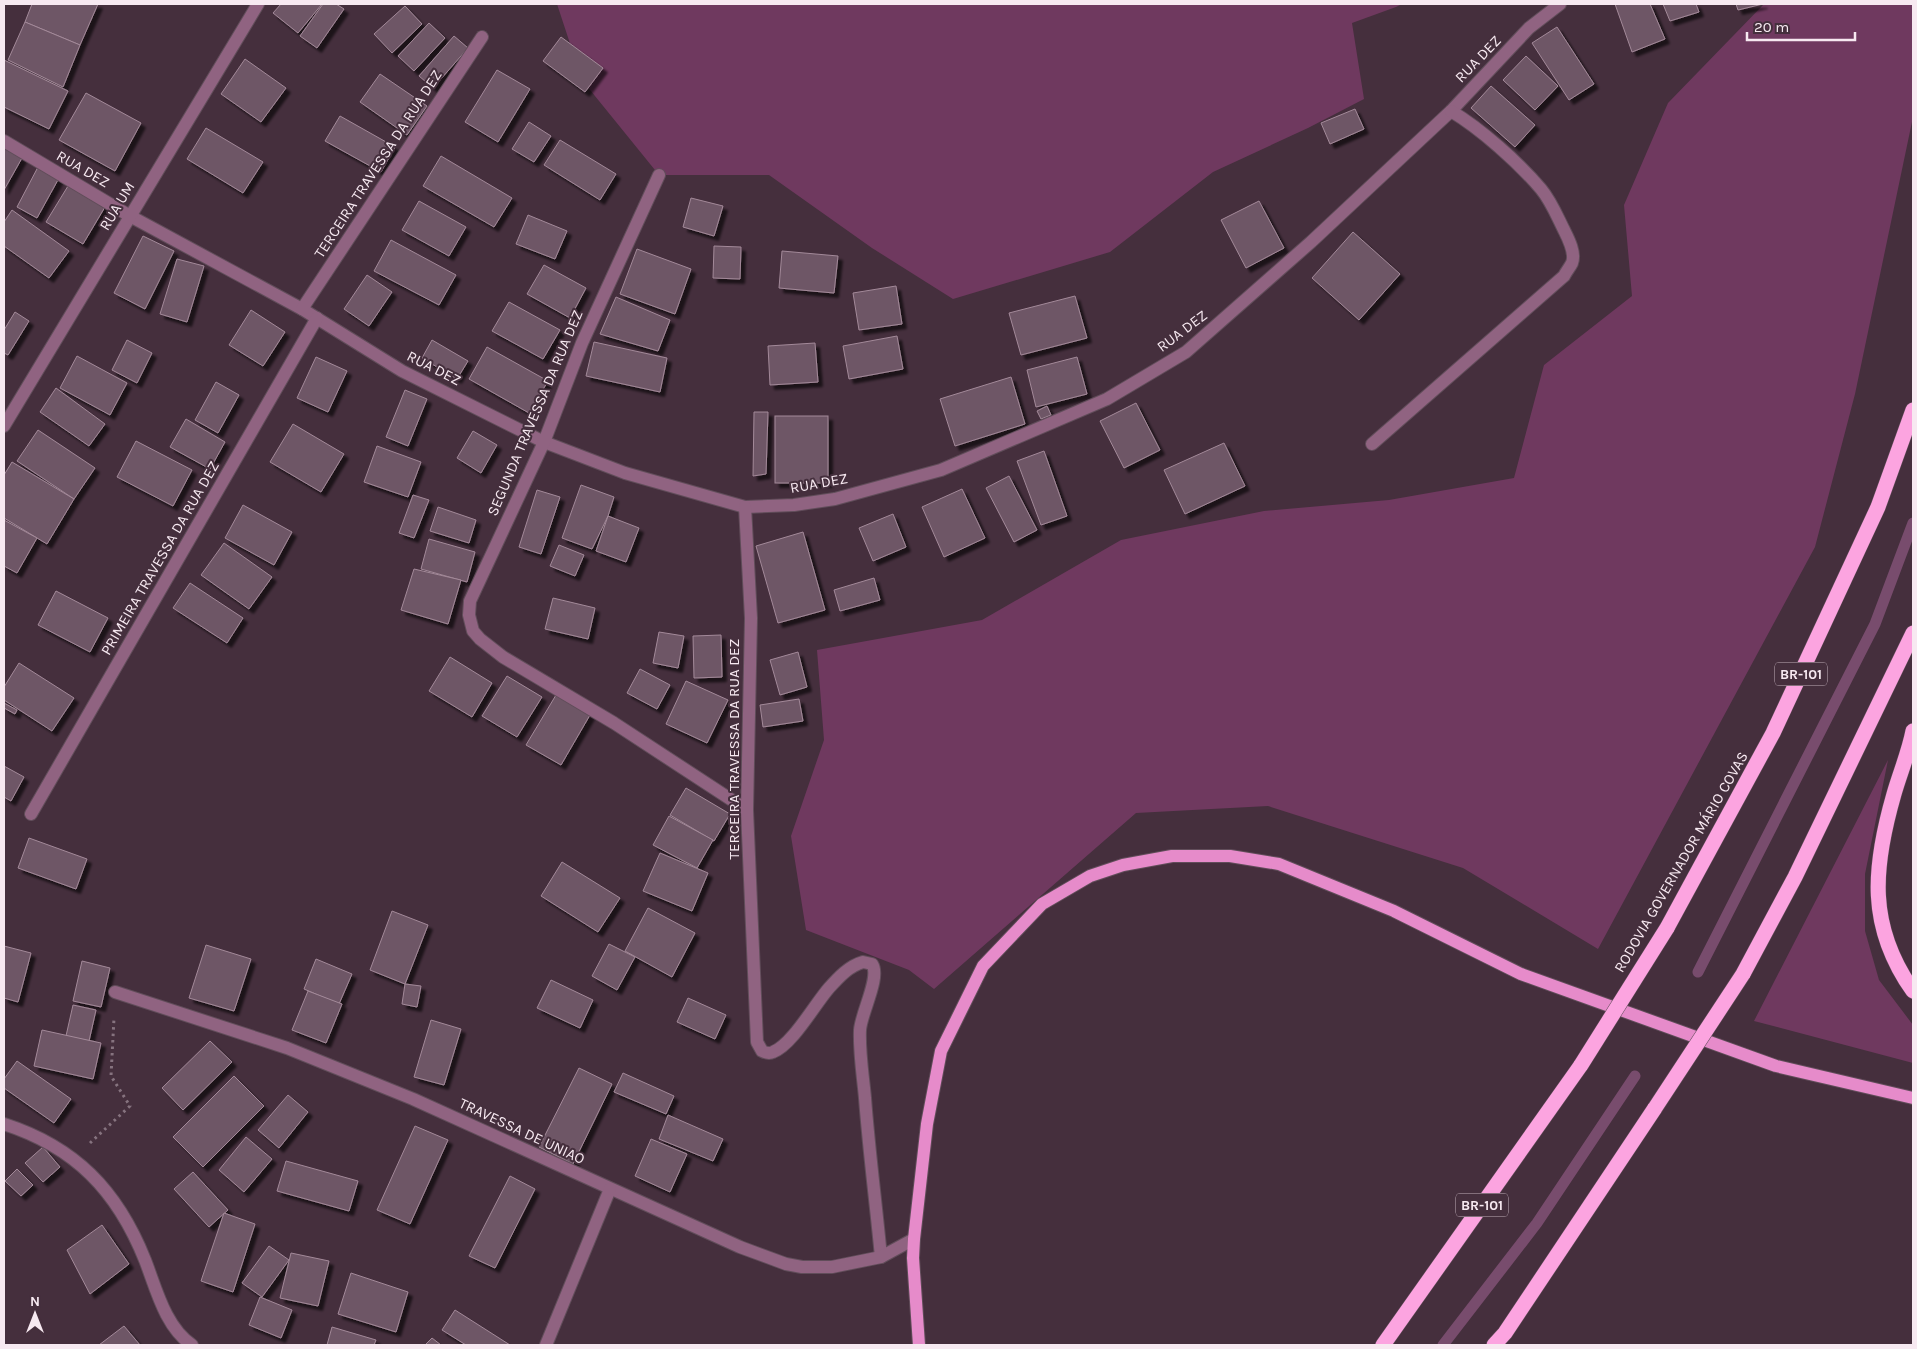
<svg xmlns="http://www.w3.org/2000/svg" width="1917" height="1349" font-family="Karla,sans-serif">
<style>
.green{fill:#6f395f}
.lines{fill:none;stroke-linecap:round;stroke-linejoin:round}
.stream{stroke:#784c6d;stroke-width:11}
.building{fill:#6e5766;stroke:#a38999;filter:url(#shadow)}
.minor-casing{stroke:#614d5a;stroke-width:14}
.major-casing{stroke:#614d5a;stroke-width:14}
.highway-casing{stroke:#614d5a;stroke-width:16}
.path{stroke:#86737f;stroke-width:3;stroke-dasharray:2.5 4;stroke-linecap:butt}
.minor{stroke:#906381;stroke-width:12}
.major{stroke:#e68bca;stroke-width:12}
.highway{stroke:#fca4e0;stroke-width:15}
.highway-bridge-casing{stroke:#614d5a;stroke-width:16;stroke-linecap:butt}
.highway-bridge{stroke:#fca4e0;stroke-width:15}
.labels{text-anchor:middle;stroke-width:4;stroke-linejoin:round;paint-order:stroke}
.shield{fill:#452f3d;stroke:#c2b1bb;stroke-width:1}
.shield-label{font-size:14px;font-weight:bold;fill:#f7e9f1}
.street-label{font-size:15px;fill:#f7e9f1;stroke:#452f3d}
</style>
<defs>
<filter id="shadow"><feDropShadow dx="4.5" dy="4.5" stdDeviation="1" flood-color="#0009"/></filter>
</defs>
<rect width="100%" height="100%" fill="#452f3d"/>
<g class="green">
<polygon points="557,4 1402,4 1396,7 1352,23 1364,99 1308,128 1213,172 1110,252 953,299 872,248 769,175 659,175 582,80"/>
<polygon points="1764,4 1913,4 1913,117 1855,394 1815,547 1598,949 1463,868 1268,806 1136,813 934,989 909,970 806,930 791,836 824,740 817,650 982,620 1121,540 1264,511 1389,500 1514,478 1544,365 1632,296 1624,205 1668,103"/>
<polygon points="1888,760 1865,874 1865,931 1879,980 1913,1025 1913,1063 1754,1021"/>
</g>
<g class="lines">
<g class="stream">
<polyline points="1698,972 1875,624 1913,523"/>
<polyline points="1443,1345 1537,1223 1635,1076"/>
</g>
</g>
<g class="building">
<polygon points="32,4 98,4 80,45 25,22"/>
<polygon points="281,4 322,4 298,33 273,13"/>
<polygon points="323,4 336,4 344,9 317,48 300,36"/>
<polygon points="1615,4 1650,4 1665,39 1632,52"/>
<polygon points="1663,4 1696,4 1699,12 1670,21"/>
<polygon points="1736,4 1763,4 1738,10"/>
<polygon points="405,6 422,24 392,53 374,34"/>
<polygon points="25,22 80,45 63,87 8,60"/>
<polygon points="429,23 445,38 414,71 398,56"/>
<polygon points="1557,27 1594,84 1569,100 1532,43"/>
<polygon points="454,36 468,48 433,88 419,76"/>
<polygon points="561,37 603,68 585,92 543,61"/>
<polygon points="1526,56 1558,86 1535,110 1503,80"/>
<polygon points="245,59 286,88 261,122 221,94"/>
<polygon points="4,60 68,91 49,129 4,107"/>
<polygon points="497,70 530,89 498,142 465,122"/>
<polygon points="380,74 427,106 407,135 360,102"/>
<polygon points="1491,86 1535,125 1515,147 1471,108"/>
<polygon points="86,93 141,123 115,171 59,140"/>
<polygon points="1355,109 1364,129 1330,144 1321,123"/>
<polygon points="340,116 395,147 381,172 325,141"/>
<polygon points="529,122 551,136 534,162 512,149"/>
<polygon points="206,128 263,162 243,193 187,159"/>
<polygon points="560,140 616,174 600,200 544,165"/>
<polygon points="4,147 22,158 4,190"/>
<polygon points="441,156 512,198 494,227 423,186"/>
<polygon points="38,167 59,178 37,218 17,207"/>
<polygon points="68,186 105,207 83,244 46,222"/>
<polygon points="691,198 723,206 714,236 683,227"/>
<polygon points="419,201 466,227 449,256 402,230"/>
<polygon points="1259,201 1284,248 1246,268 1221,220"/>
<polygon points="12,210 69,251 49,278 4,246 4,222"/>
<polygon points="528,215 567,231 555,259 516,244"/>
<polygon points="1353,232 1400,274 1359,320 1312,278"/>
<polygon points="143,236 174,251 145,309 114,293"/>
<polygon points="391,240 456,275 439,305 374,271"/>
<polygon points="714,246 741,247 740,279 713,278"/>
<polygon points="637,249 691,269 675,314 620,294"/>
<polygon points="782,251 838,256 834,293 779,288"/>
<polygon points="177,259 204,266 187,322 160,314"/>
<polygon points="544,265 586,288 570,318 527,294"/>
<polygon points="367,275 392,292 369,326 344,309"/>
<polygon points="896,286 902,324 859,330 853,293"/>
<polygon points="1075,296 1087,338 1021,355 1009,313"/>
<polygon points="616,297 670,320 658,351 600,334"/>
<polygon points="509,302 560,330 543,359 492,331"/>
<polygon points="251,310 285,332 263,366 229,345"/>
<polygon points="15,312 29,321 8,355 4,353 4,330"/>
<polygon points="897,336 903,369 849,379 843,346"/>
<polygon points="127,340 152,353 137,383 112,370"/>
<polygon points="432,340 468,361 457,379 422,358"/>
<polygon points="594,342 667,358 660,392 586,376"/>
<polygon points="815,343 818,382 770,385 768,346"/>
<polygon points="487,347 548,381 529,413 469,379"/>
<polygon points="77,356 127,383 110,415 60,388"/>
<polygon points="316,357 347,371 328,412 297,398"/>
<polygon points="1077,357 1087,394 1036,407 1027,370"/>
<polygon points="1011,377 1025,424 955,446 940,399"/>
<polygon points="216,382 239,395 218,433 195,420"/>
<polygon points="56,388 105,424 89,446 40,412"/>
<polygon points="405,390 427,399 408,446 386,437"/>
<polygon points="1136,403 1160,450 1124,468 1100,421"/>
<polygon points="1047,406 1051,415 1041,419 1037,411"/>
<polygon points="754,412 768,412 766,474 753,476"/>
<rect x="775" y="416" width="53" height="67"/>
<polygon points="186,419 225,442 210,469 170,447"/>
<polygon points="293,424 344,454 321,492 270,462"/>
<polygon points="38,430 95,468 74,499 17,461"/>
<polygon points="473,431 497,445 481,473 457,458"/>
<polygon points="136,441 192,470 173,506 117,477"/>
<polygon points="1224,443 1245,486 1185,514 1164,470"/>
<polygon points="377,446 421,462 408,497 364,482"/>
<polygon points="1044,451 1067,516 1041,525 1017,461"/>
<polygon points="12,462 74,499 47,544 4,518 4,475"/>
<polygon points="1009,476 1037,530 1014,542 986,488"/>
<polygon points="581,485 614,497 608,516 592,549 562,538"/>
<polygon points="962,489 985,538 944,557 922,507"/>
<polygon points="537,490 560,497 541,554 519,547"/>
<polygon points="413,495 429,500 414,538 399,533"/>
<polygon points="243,505 292,532 274,565 225,538"/>
<polygon points="438,507 476,520 469,543 430,531"/>
<polygon points="893,514 906,547 873,561 859,528"/>
<polygon points="608,516 639,528 626,562 596,551"/>
<polygon points="4,520 37,538 17,573 4,566"/>
<polygon points="803,532 825,610 778,623 756,546"/>
<polygon points="429,539 475,552 467,582 421,569"/>
<polygon points="224,543 272,577 249,609 201,575"/>
<polygon points="559,545 584,555 575,576 550,566"/>
<polygon points="414,569 461,580 448,624 401,610"/>
<polygon points="874,578 880,600 840,611 834,590"/>
<polygon points="190,583 243,618 227,643 173,608"/>
<polygon points="56,591 108,618 90,652 38,625"/>
<polygon points="553,598 595,608 588,639 545,629"/>
<polygon points="659,632 684,636 678,668 653,663"/>
<polygon points="721,635 722,677 694,678 693,636"/>
<polygon points="798,652 807,687 780,695 770,660"/>
<polygon points="450,657 492,683 472,717 429,691"/>
<polygon points="19,663 74,698 52,731 4,700 4,687"/>
<polygon points="640,669 670,685 657,709 627,693"/>
<polygon points="507,676 542,697 517,737 482,716"/>
<polygon points="686,681 728,700 707,743 666,724"/>
<polygon points="556,695 590,715 561,765 526,745"/>
<polygon points="799,699 803,721 763,727 760,705"/>
<polygon points="4,703 17,710 15,714 4,708"/>
<polygon points="4,766 24,777 11,801 4,797"/>
<polygon points="686,788 730,814 714,841 670,815"/>
<polygon points="669,816 713,840 697,868 653,845"/>
<polygon points="29,838 87,859 76,889 18,868"/>
<polygon points="660,853 708,873 692,911 643,891"/>
<polygon points="562,862 620,898 598,932 541,896"/>
<polygon points="648,908 695,933 672,977 625,951"/>
<polygon points="392,911 428,925 405,984 370,970"/>
<polygon points="609,944 635,957 617,990 592,976"/>
<polygon points="206,945 251,959 234,1011 189,998"/>
<polygon points="4,946 31,953 18,1002 4,998"/>
<polygon points="316,959 352,974 339,1004 304,989"/>
<polygon points="82,961 110,968 101,1007 73,1001"/>
<polygon points="551,980 593,1000 580,1028 537,1008"/>
<polygon points="405,984 421,986 417,1007 402,1004"/>
<polygon points="308,991 342,1004 326,1043 292,1030"/>
<polygon points="688,998 726,1015 715,1039 677,1022"/>
<polygon points="73,1005 96,1010 89,1041 66,1036"/>
<polygon points="431,1020 461,1029 444,1085 414,1077"/>
<polygon points="42,1030 101,1043 93,1079 34,1066"/>
<polygon points="210,1041 232,1062 183,1110 162,1088"/>
<polygon points="17,1061 71,1099 54,1123 4,1088 4,1079"/>
<polygon points="579,1068 612,1084 573,1164 539,1147"/>
<polygon points="623,1073 674,1096 666,1114 614,1092"/>
<polygon points="234,1076 264,1106 203,1167 173,1137"/>
<polygon points="288,1095 308,1112 279,1148 258,1130"/>
<polygon points="668,1115 723,1139 713,1161 659,1139"/>
<polygon points="415,1126 448,1140 410,1224 377,1210"/>
<polygon points="246,1137 272,1159 244,1192 219,1170"/>
<polygon points="651,1139 687,1154 670,1192 635,1176"/>
<polygon points="43,1147 60,1167 43,1182 25,1163"/>
<polygon points="286,1161 358,1181 349,1211 277,1191"/>
<polygon points="17,1169 33,1185 21,1196 5,1181"/>
<polygon points="193,1172 228,1210 209,1227 174,1189"/>
<polygon points="510,1176 535,1189 495,1268 469,1256"/>
<polygon points="224,1213 255,1224 233,1292 201,1281"/>
<polygon points="102,1225 129,1264 90,1294 67,1250"/>
<polygon points="269,1246 289,1260 262,1297 242,1283"/>
<polygon points="291,1253 329,1261 318,1306 280,1298"/>
<polygon points="351,1273 408,1292 396,1332 338,1314"/>
<polygon points="260,1297 292,1310 281,1338 249,1325"/>
<polygon points="455,1310 510,1345 466,1345 442,1330"/>
<polygon points="124,1326 140,1345 99,1345"/>
<polygon points="332,1327 376,1340 374,1345 327,1345"/>
<polygon points="432,1338 441,1345 425,1345"/>
</g>
<g class="lines">
<defs>
<g id="minor">
<polyline points="4,141 130,216 302,309 402,371 544,442 625,473 745,507 794,505 835,499 941,470 1107,399 1186,352 1311,242 1451,111 1529,28 1560,4"/>
<polyline points="659,175 582,343 544,442 470,601 469,615 473,631 480,639 503,657 614,723 747,810"/>
<polyline points="302,309 482,37"/>
<polyline points="4,426 258,4"/>
<path d="M1372,444L1564,276C1566,272 1570,267 1572,263C1576,253 1568,238 1564,230C1557,216 1551,201 1541,189C1518,162 1481,129 1451,111"/>
<path d="M745,507L751,618L747,810L757,1042L762,1051C766,1053 769,1054 773,1052C792,1045 815,1004 829,988C839,977 849,966 863,962L872,964C881,977 861,1013 860,1030C859,1052 863,1076 865,1098C869,1151 876,1204 881,1257"/>
<polyline points="31,814 317,318"/>
<polyline points="115,992 287,1048 413,1099 740,1247 786,1264 802,1267 832,1267 881,1257 914,1239"/>
<path d="M4,1124C75,1147 117,1190 145,1260C156,1288 165,1327 192,1345"/>
<polyline points="546,1345 610,1189"/>
</g>
<polyline id="major" points="919,1345 913,1258 914,1239 927,1124 941,1051 983,966 1042,904 1090,876 1123,865 1172,856 1230,856 1279,864 1394,911 1521,974 1776,1066 1913,1098"/>
<g id="highway">
<path d="M1913,731C1909,752 1900,773 1894,794C1873,867 1867,926 1913,991"/>
<polyline points="1667,928 1773,733 1878,507 1913,410"/>
<polyline points="1743,974 1795,877 1913,633"/>
<polyline points="1383,1345 1581,1065"/>
<polyline points="1494,1345 1505,1333 1655,1108"/>
</g>
</defs>
<use href="#minor" class="minor-casing"/>
<use href="#major" class="major-casing"/>
<use href="#highway" class="highway-casing"/>
<polyline class="path" points="90,1143 130,1106 111,1076 114,1018"/>
<use href="#minor" class="minor"/>
<use href="#major" class="major"/>
<use href="#highway" class="highway"/>
<defs>
<g id="highway-bridge">
<polyline points="1581,1065 1667,928"/>
<polyline points="1655,1108 1743,974"/>
</g>
</defs>
<use href="#highway-bridge" class="highway-bridge-casing"/>
<use href="#highway-bridge" class="highway-bridge"/>
</g>
<g class="labels">
<g class="shield">
<rect x="1775" y="662.5" width="52" height="23" rx="4"/>
<rect x="1456" y="1193.5" width="52" height="23" rx="4"/>
</g>
<g class="shield-label">
<text x="1801" y="679">BR-101</text>
<text x="1482" y="1210">BR-101</text>
</g>
<g class="street-label">
<text transform="translate(1478 59) rotate(-46)" y="5">RUA DEZ</text>
<text transform="translate(378 164) rotate(-57)" y="5">TERCEIRA TRAVESSA DA RUA DEZ</text>
<text transform="translate(83 169) rotate(30)" y="5">RUA DEZ</text>
<text transform="translate(117 206) rotate(-59)" y="5">RUA UM</text>
<text transform="translate(1182 331) rotate(-37)" y="5">RUA DEZ</text>
<text transform="translate(434 368) rotate(27)" y="5">RUA DEZ</text>
<text transform="translate(535 413) rotate(-67)" y="5">SEGUNDA TRAVESSA DA RUA DEZ</text>
<text transform="translate(819 483) rotate(-10)" y="5">RUA DEZ</text>
<text transform="translate(160 558) rotate(-60)" y="5">PRIMEIRA TRAVESSA DA RUA DEZ</text>
<text transform="translate(734 749) rotate(-90)" y="5">TERCEIRA TRAVESSA DA RUA DEZ</text>
<text transform="translate(1681 862) rotate(-60)" y="5">RODOVIA GOVERNADOR MÁRIO COVAS</text>
<text transform="translate(522 1131) rotate(25)" y="5">TRAVESSA DE UNIAO</text>
</g>
</g>
<rect width="1917" height="1349" fill="none" stroke="#f7e9f1" stroke-width="10"/>
<g transform="translate(35 1314)" stroke="#452f3d" stroke-width="4" paint-order="stroke">
<path d="M0-4L9 19L0 12L-9 19Z" fill="#f7e9f1"/>
<text y="-8" font-size="14" font-weight="bold" text-anchor="middle" fill="#f7e9f1">N</text>
</g>
<path d="M1747 32v8h108v-8" fill="none" stroke="#f7e9f1" stroke-width="2.5"/>
<text x="1754" y="32" font-size="15" fill="#f7e9f1" stroke="#452f3d" stroke-width="4" paint-order="stroke">20 m</text>
</svg>
